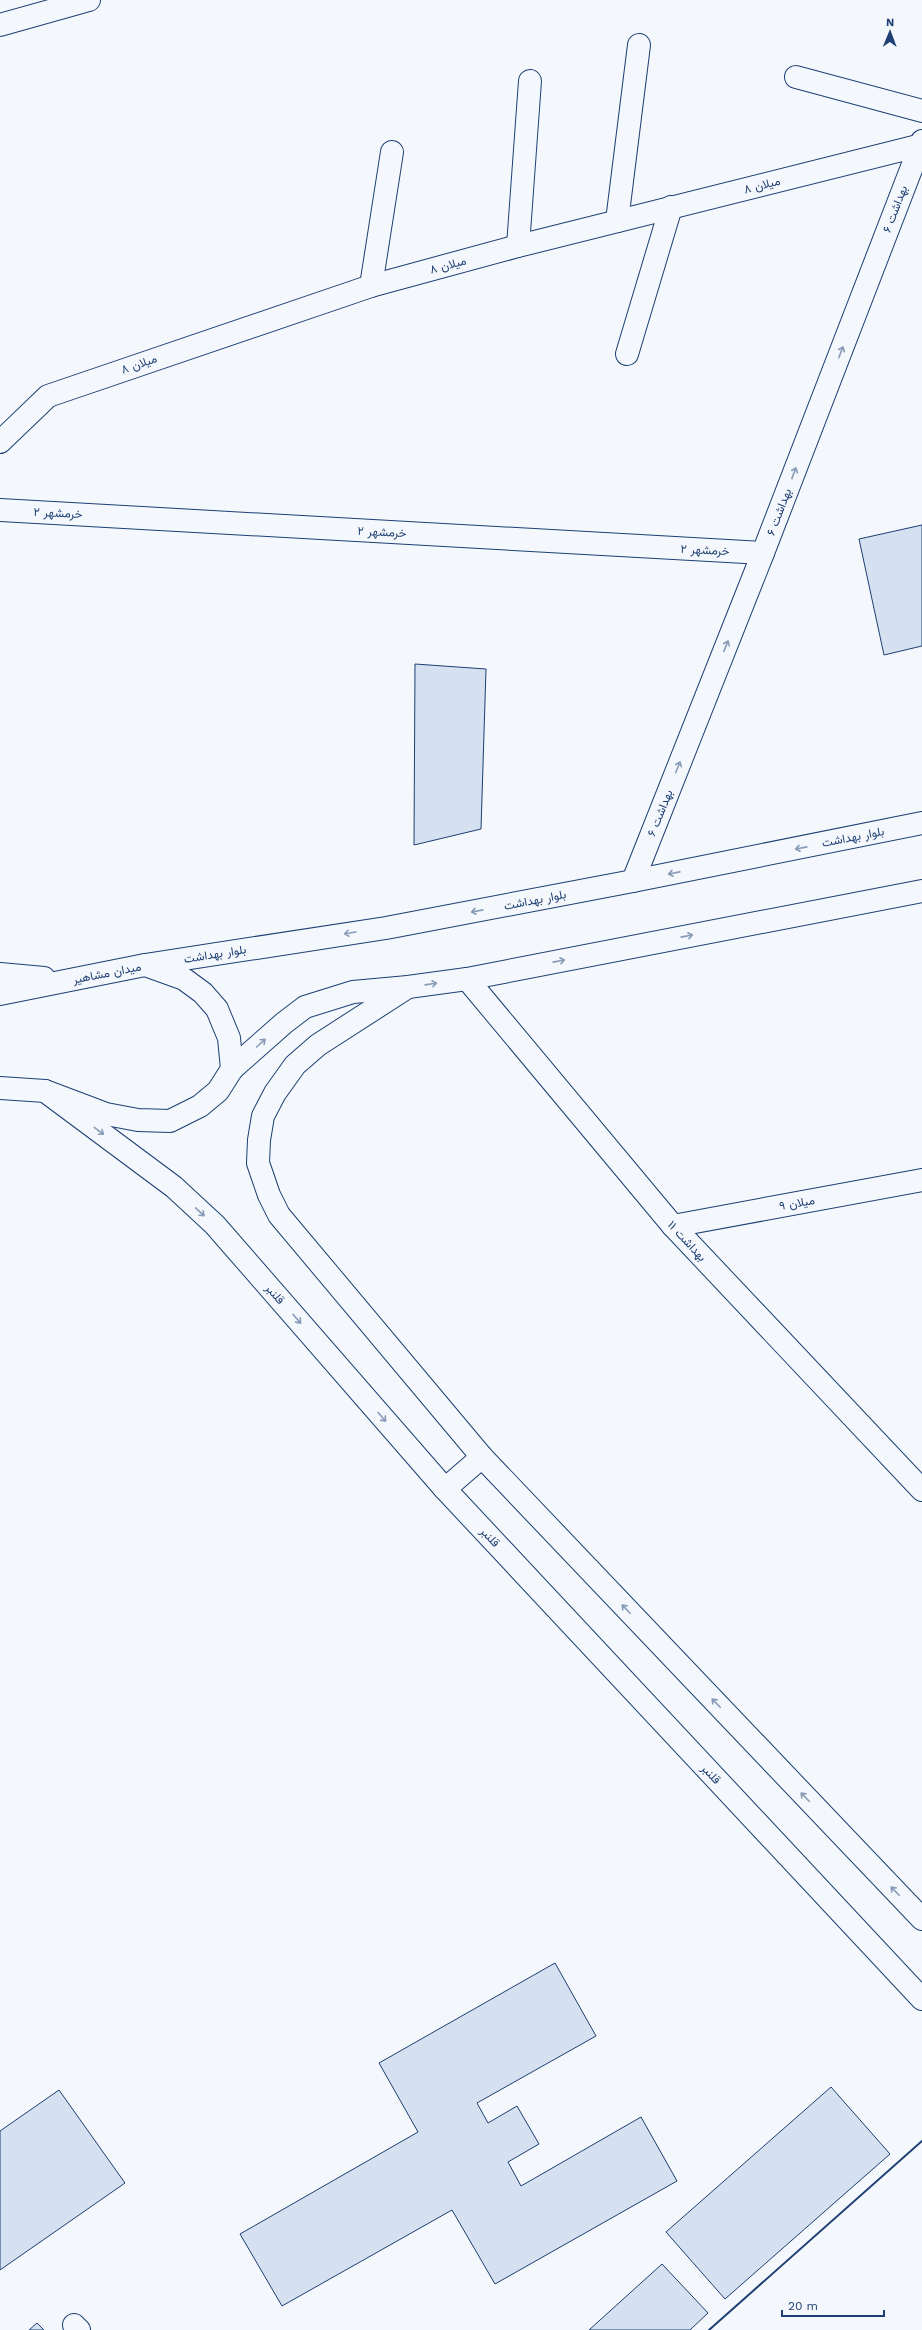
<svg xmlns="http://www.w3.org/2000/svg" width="922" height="2330" font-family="'Work Sans',Vazirmatn,sans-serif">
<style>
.building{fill:#d5e0f0;stroke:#1d3f73}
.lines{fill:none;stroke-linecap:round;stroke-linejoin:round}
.minor-casing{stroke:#1d3f73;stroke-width:24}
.major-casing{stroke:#1d3f73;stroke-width:24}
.minor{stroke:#f4f7fb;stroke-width:22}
.major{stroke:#f4f7fb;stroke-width:22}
.wall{stroke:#1d3f73;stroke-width:2}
.oneway{stroke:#889bb7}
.labels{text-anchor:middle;stroke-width:3;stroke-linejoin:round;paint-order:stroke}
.street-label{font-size:12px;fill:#1d3f73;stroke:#f4f7fb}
</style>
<rect width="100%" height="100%" fill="#f4f7fb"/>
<g class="building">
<polygon points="922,525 922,646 884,655 859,539"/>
<polygon points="415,664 486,669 481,829 414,845"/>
<polygon points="555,1963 596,2036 477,2103 488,2123 517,2106 539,2144 508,2162 521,2186 641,2117 677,2181 495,2284 452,2210 282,2306 240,2234 418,2132 379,2063"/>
<polygon points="831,2087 890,2154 725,2299 666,2232"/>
<polygon points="59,2090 125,2183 0,2270 0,2131"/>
<polygon points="662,2264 708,2313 690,2330 589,2330"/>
<polygon points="37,2323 44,2330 29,2330"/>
</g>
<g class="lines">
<defs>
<g id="minor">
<polyline points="0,25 89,0"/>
<polyline points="796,77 922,111"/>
<polyline points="617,221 639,45"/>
<polyline points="518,246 530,81"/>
<polyline points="371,286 392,152"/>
<polyline points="627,354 671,207"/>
<polyline points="0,442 48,396 371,286 518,246 922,145"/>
<polyline points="0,510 763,553"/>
<polyline points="633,881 763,553 922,141"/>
<polyline points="467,979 673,1226 922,1490"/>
<polyline points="673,1226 922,1180"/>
<polyline points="74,2325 79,2330"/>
</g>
<g id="major">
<polyline points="145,965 386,928 633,881 922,823"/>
<polyline points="0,974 44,978"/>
<polyline points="408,987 318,1045 295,1065 275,1093 263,1116 259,1140 258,1163 269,1195 279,1215 482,1457 922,1919"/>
<polyline points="0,994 145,965 184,979 203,993 217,1009 229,1038 232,1069 218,1091 200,1106 170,1121 138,1120 106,1114 45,1091 0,1088"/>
<polyline points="232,1069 284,1023 305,1007 353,992 408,987 467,979 922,891"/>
<polyline points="45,1091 174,1187 215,1225 445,1489 922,1999"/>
<polyline points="445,1489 482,1457"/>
</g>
</defs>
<use href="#minor" class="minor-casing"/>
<use href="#major" class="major-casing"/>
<use href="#minor" class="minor"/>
<use href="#major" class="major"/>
<polyline class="wall" points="709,2330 922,2141"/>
</g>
<defs><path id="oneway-shaft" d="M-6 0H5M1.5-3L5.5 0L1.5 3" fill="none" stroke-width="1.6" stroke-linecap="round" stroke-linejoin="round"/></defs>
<g class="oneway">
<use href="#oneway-shaft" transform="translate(841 352) rotate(-69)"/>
<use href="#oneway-shaft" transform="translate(794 473) rotate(-69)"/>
<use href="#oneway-shaft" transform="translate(726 646) rotate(-68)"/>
<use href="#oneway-shaft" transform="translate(678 767) rotate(-68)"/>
<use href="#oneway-shaft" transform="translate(801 848) rotate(169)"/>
<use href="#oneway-shaft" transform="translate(674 873) rotate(169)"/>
<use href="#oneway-shaft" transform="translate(477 911) rotate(169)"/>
<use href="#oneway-shaft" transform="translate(350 933) rotate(171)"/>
<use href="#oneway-shaft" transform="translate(687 936) rotate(-11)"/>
<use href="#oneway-shaft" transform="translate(559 961) rotate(-11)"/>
<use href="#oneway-shaft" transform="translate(431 984) rotate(-8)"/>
<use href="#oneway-shaft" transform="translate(261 1043) rotate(-42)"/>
<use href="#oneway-shaft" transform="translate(99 1131) rotate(37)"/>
<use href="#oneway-shaft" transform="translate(200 1212) rotate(43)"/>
<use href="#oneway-shaft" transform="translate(297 1319) rotate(49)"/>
<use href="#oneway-shaft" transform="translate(382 1417) rotate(49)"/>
<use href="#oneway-shaft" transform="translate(626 1609) rotate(-134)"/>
<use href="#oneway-shaft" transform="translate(716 1703) rotate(-134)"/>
<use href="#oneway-shaft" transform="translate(805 1797) rotate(-134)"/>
<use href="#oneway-shaft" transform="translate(895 1891) rotate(-134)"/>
</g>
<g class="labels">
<g class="street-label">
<text transform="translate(762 185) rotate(-14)" y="4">میلان ۸</text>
<text transform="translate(895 209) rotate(-69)" y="4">بهداشت ۶</text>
<text transform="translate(448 265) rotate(-15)" y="4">میلان ۸</text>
<text transform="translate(139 364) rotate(-19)" y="4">میلان ۸</text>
<text transform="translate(779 512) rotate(-69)" y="4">بهداشت ۶</text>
<text transform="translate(58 513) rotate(3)" y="4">خرمشهر ۲</text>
<text transform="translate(382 532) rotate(3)" y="4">خرمشهر ۲</text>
<text transform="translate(705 550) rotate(3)" y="4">خرمشهر ۲</text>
<text transform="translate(660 813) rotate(-68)" y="4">بهداشت ۶</text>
<text transform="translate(853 837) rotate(-11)" y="4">بلوار بهداشت</text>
<text transform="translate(535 900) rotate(-11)" y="4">بلوار بهداشت</text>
<text transform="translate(215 954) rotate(-9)" y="4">بلوار بهداشت</text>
<text transform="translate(107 973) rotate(-11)" y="4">میدان مشاهیر</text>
<text transform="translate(797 1203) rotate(-10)" y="4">میلان ۹</text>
<text transform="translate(687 1241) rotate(47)" y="4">بهداشت ۱۱</text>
<text transform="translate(275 1294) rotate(49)" y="4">قلنبر</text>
<text transform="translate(490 1537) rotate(47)" y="4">قلنبر</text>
<text transform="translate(711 1774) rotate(47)" y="4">قلنبر</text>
</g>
</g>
<g transform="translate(890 32) rotate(1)" stroke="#f4f7fb" stroke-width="3" paint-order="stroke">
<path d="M0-3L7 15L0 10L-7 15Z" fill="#1d3f73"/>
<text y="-6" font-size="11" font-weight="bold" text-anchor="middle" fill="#1d3f73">N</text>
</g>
<path d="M782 2310v6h102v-6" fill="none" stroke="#1d3f73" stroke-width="2"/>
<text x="788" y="2310" font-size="12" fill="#1d3f73" stroke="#f4f7fb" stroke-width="3" paint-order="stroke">20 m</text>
</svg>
